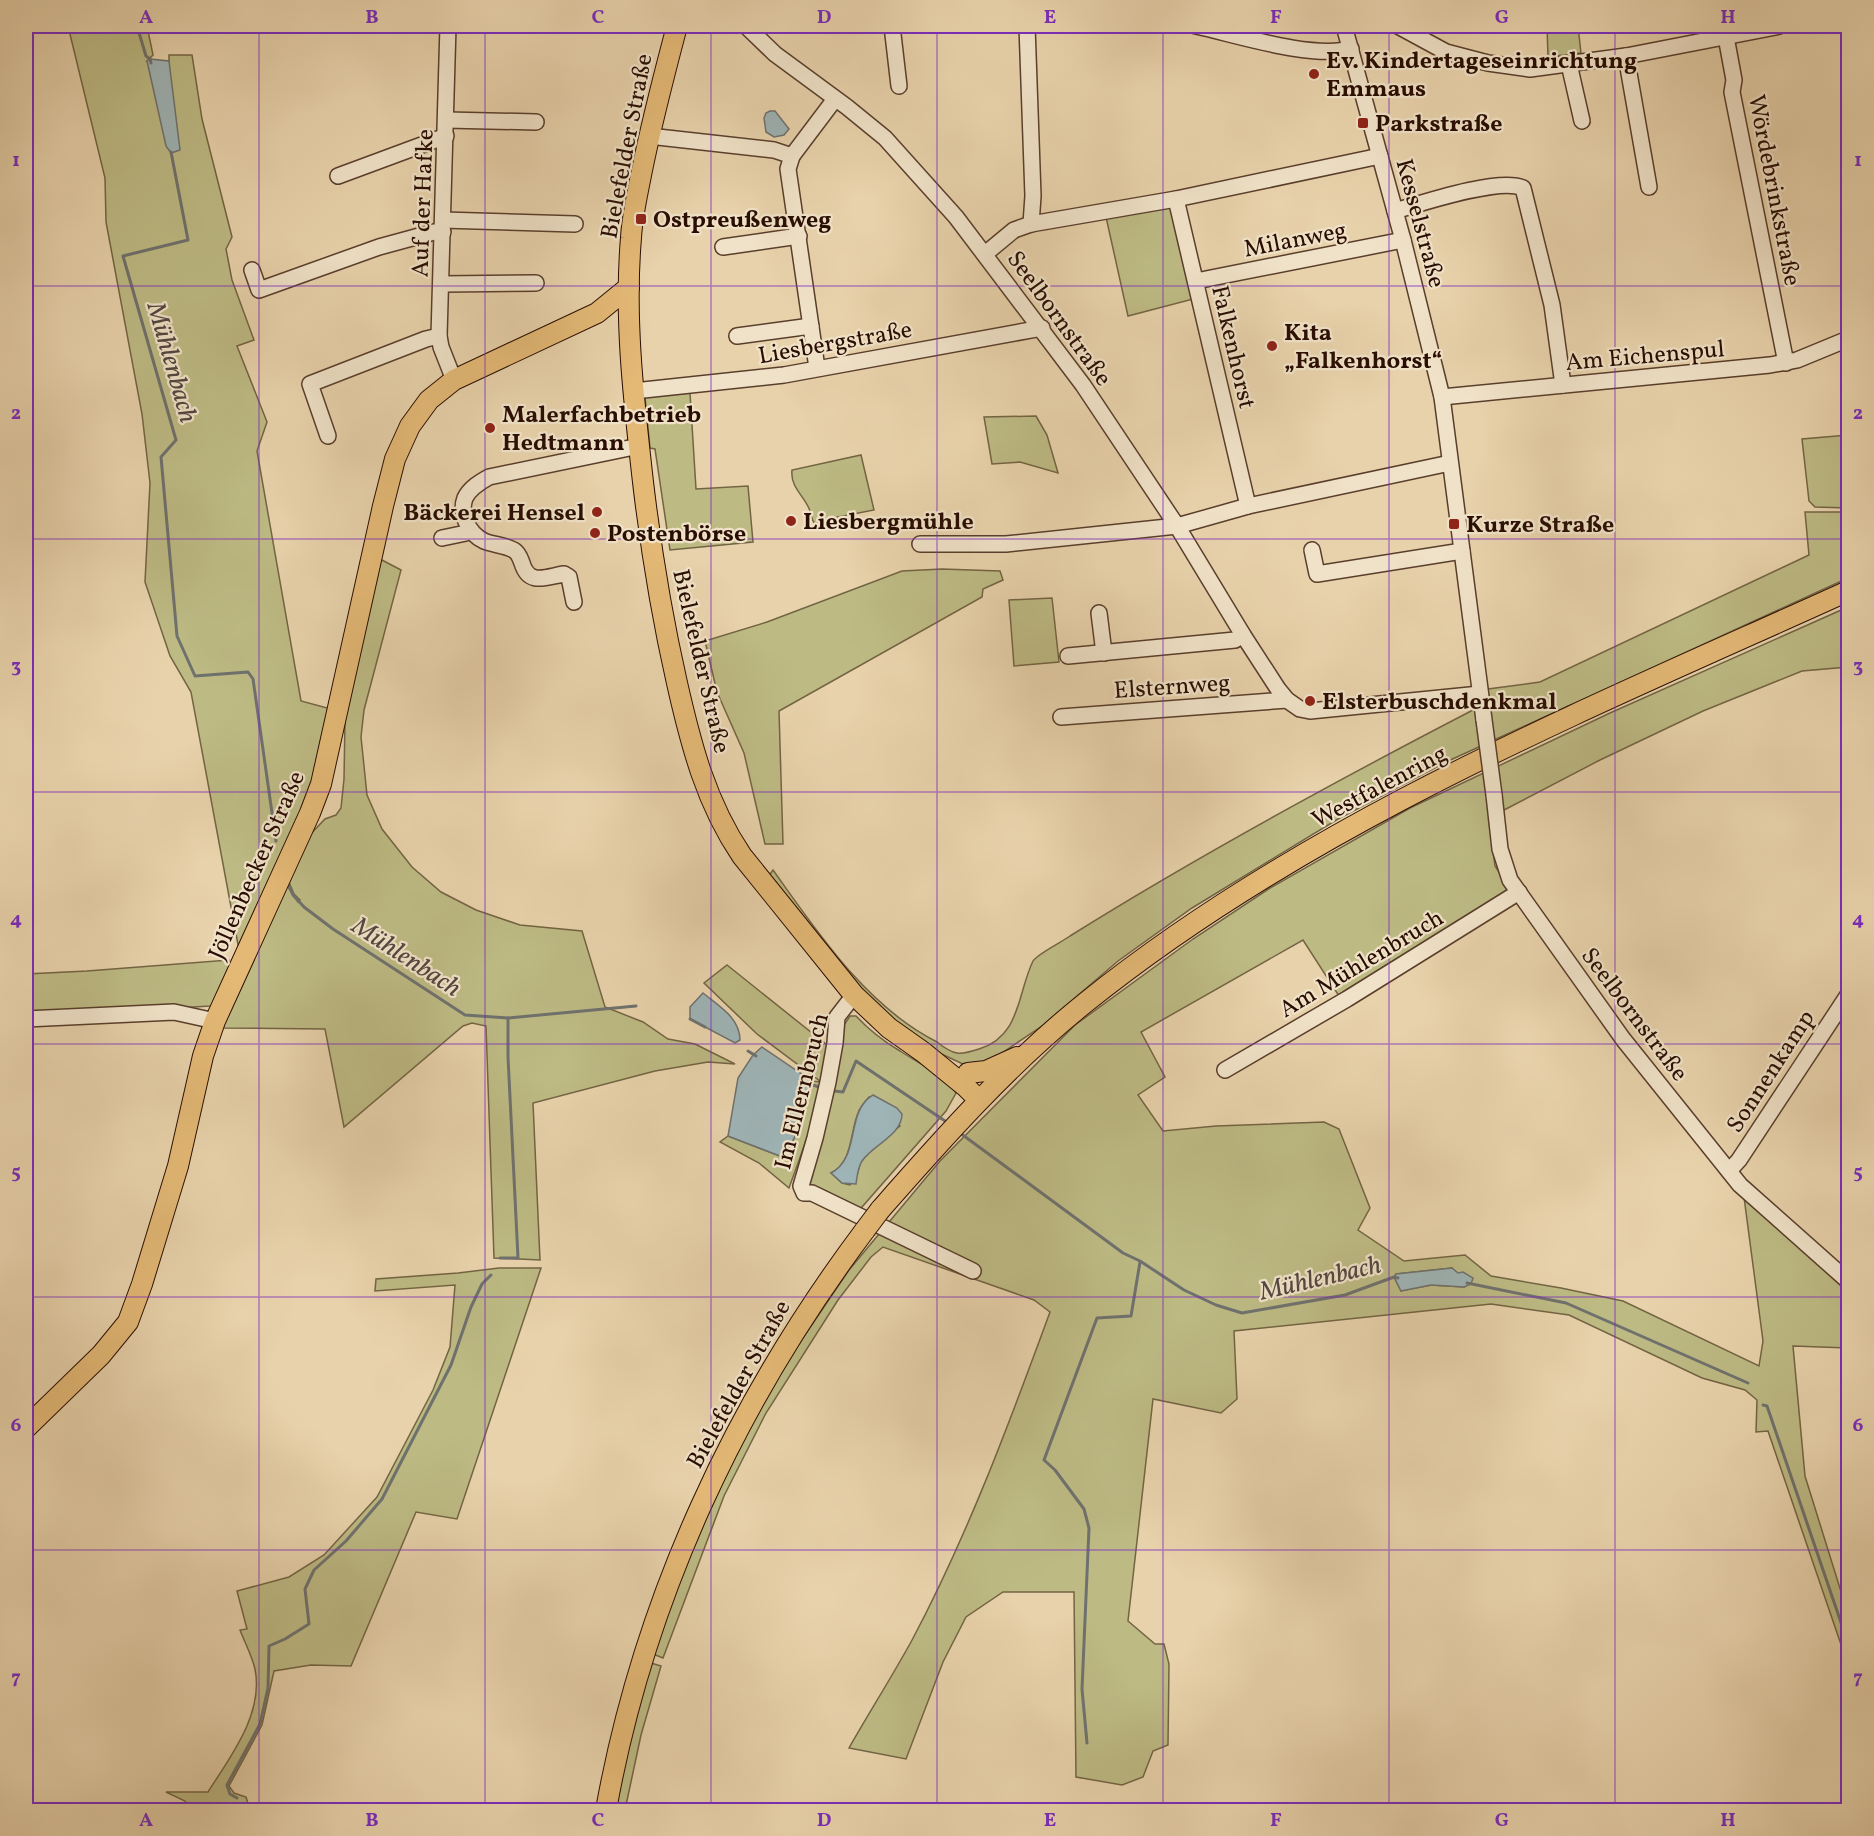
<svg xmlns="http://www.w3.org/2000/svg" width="1874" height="1836" font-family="Vollkorn,serif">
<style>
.green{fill:#bdba84;stroke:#736443;stroke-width:1.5;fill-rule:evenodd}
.water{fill:#9eb4b6;stroke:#6f716e;stroke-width:1.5}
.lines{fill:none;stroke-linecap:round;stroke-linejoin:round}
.stream{stroke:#6f716e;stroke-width:3}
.minor-casing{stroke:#593e2c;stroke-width:18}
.major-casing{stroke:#290d02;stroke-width:22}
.minor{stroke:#f0e2c8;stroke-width:15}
.major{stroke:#e4b976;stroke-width:20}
.minor-bridge-casing{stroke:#593e2c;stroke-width:18;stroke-linecap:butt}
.major-bridge-casing{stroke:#290d02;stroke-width:22;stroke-linecap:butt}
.minor-bridge{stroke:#f0e2c8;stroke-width:15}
.major-bridge{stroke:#e4b976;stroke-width:20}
.grid{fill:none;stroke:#7b2cbf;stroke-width:1.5;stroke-opacity:0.55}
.poi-dot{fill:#8f2418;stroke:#f0e2c8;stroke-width:2}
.labels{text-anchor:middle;stroke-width:4.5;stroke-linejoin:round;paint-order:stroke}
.poi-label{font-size:24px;font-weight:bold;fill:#290d02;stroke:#f0e2c8;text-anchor:start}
.street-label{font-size:24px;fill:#290d02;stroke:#f0e2c8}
.water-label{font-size:26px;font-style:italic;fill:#524741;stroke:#f0e2c8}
.neatline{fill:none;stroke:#7b2cbf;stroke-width:2}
.grid-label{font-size:20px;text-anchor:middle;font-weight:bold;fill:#7b2cbf}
</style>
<rect width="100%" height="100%" fill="#e8d2ab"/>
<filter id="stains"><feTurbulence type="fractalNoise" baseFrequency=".00333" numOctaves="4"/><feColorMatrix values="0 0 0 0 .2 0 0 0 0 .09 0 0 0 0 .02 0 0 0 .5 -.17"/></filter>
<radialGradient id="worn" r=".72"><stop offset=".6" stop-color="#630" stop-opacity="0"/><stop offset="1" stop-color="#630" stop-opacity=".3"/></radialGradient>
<g class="green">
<polygon points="68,26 147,26 153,55 147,61 169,61 169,55 192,55 202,119 232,237 226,249 232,280 254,340 237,346 267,422 257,451 301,701 331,709 309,796 239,950 191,692 170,656 145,582 150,483 142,414 106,222 105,178"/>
<polygon points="1547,26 1578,26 1581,53 1548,57"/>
<polygon points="1172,207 1197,298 1128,316 1106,217"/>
<polygon points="690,393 696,489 748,486 753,542 670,550 655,449 650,448 645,397"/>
<polygon points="1036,416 1047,435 1058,473 1020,462 992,464 984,417"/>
<polygon points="1848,435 1848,508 1815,507 1809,501 1802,439"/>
<path d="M861,455L874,510L828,519L815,524C811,519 812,517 810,511C805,496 790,488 792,470Z"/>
<path d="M1805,512H1848V578L1446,762L1338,819L1192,908L1118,961L1042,1026L990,1061L965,1065L933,1050L872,1004L768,877L773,870C818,933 866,1006 937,1042C942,1046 950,1052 957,1053C963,1054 973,1051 979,1049C1021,1036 1017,994 1033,961C1037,954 1062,942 1070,936C1201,854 1336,781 1473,710L1488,689L1540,682L1809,555Z"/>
<polygon points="380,559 401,570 364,710 361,737 367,795 382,829 412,867 441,892 476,910 520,925 582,931 605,1007 643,1022 668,1039 695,1044 735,1064 708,1062 655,1071 533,1103 540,1260 494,1258 486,1026 472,1023 463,1026 344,1127 325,1029 221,1028 287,885 298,902 300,900 294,894 289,882 304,841 325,819 336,815 341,808 344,779 345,720"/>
<polygon points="942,569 1000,571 1003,580 983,589 982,597 779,711 783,844 765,844 744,753 717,692 705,641 767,622 902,571"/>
<polygon points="1052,598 1059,662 1014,666 1009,600"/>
<path d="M1848,607V667L1802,671L1703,711L1600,760L1506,809L1489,821L1495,866L1508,886L1507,893L1339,996L1303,940L1141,1032L1165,1077L1138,1095L1163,1131L1216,1126L1324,1122L1339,1129L1370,1208L1358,1230L1404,1261L1465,1255L1491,1276L1561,1288L1623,1301L1759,1366L1763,1341L1744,1197L1848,1287V1348L1793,1346L1805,1476L1848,1614V1665L1768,1431L1756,1432L1757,1400L1745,1390L1702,1378L1569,1315L1491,1304L1234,1331L1237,1399L1221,1413L1153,1399L1128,1621L1155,1644H1164L1169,1664L1168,1745L1153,1751L1143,1777L1122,1785L1076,1777L1074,1592H1003L966,1617L943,1662L906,1759L849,1748C869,1713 891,1678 911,1642C967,1537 1009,1424 1050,1312L1034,1300L883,1247L871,1257L838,1300L766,1413L724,1496L663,1658L653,1654L683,1570L731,1460L790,1357L849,1270L940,1161L1075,1025L1193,939L1270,888L1410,808L1610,713ZM1452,1268L1458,1274L1464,1287L1431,1285L1401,1291L1394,1277L1396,1274Z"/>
<polygon points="229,960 232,968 217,1001 210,1006 26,1017 26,974 87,971"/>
<path d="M727,965L827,1045C832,1075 800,1157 789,1188L759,1163L720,1142L728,1136L780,1156L812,1081L821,1082L757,1034L704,983Z"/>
<path d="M850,1016H856C869,1030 883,1041 900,1051C918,1063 944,1074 956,1093L946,1111L862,1207L856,1209L808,1185L842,1028ZM869,1097L900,1126L869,1152L860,1163L858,1172L850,1185L842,1183L831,1173C853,1162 850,1132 858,1113C860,1107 865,1102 869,1097Z"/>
<path d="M499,1268H541L457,1519L416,1512L351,1666L311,1665L274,1671L262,1725L229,1786L234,1793L246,1797L250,1810H189L191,1807L185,1801L166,1792H208C230,1757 264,1714 255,1669C252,1656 245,1643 240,1630L247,1629L237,1591L289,1577L324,1555L377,1497L433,1390L450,1347L455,1285L375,1291L376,1279L458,1273Z"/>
<polygon points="651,1663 661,1666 641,1735 625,1810 614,1810 621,1776"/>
</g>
<g class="water">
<polygon points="150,59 169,61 180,150 171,153 166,146 147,61"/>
<polygon points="770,111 775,111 789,129 784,135 774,137 766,132 764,118 766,113"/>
<path d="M703,993C719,1006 740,1018 740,1040L735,1043L690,1019V1007Z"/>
<path d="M762,1047L812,1081C804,1101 799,1146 780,1156L728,1136L738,1078L753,1055Z"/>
<path d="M873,1095L897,1108L902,1114C902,1135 873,1145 862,1161C858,1167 857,1176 856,1184L842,1183L831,1173C861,1158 845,1111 873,1095Z"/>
<polygon points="1452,1268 1458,1273 1463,1272 1473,1278 1471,1284 1464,1287 1431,1285 1401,1291 1394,1277 1396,1274"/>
</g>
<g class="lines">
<g class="stream">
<polyline points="137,26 146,56 150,59 151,63"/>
<polyline points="171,152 188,240 123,256 176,440 161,457 177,636 195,676 248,672 253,679 276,841"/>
<polyline points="287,882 293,895 304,907 333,929 465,1015 508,1018 636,1006"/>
<polyline points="690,1019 705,1027"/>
<polyline points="748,1051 756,1056"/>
<polyline points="807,1083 819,1087"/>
<polyline points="834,1091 843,1092 856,1061 948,1123"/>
<polyline points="960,1133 1123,1253 1140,1261 1184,1290 1216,1305 1242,1313 1345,1295 1394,1277 1398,1278"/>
<polyline points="500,1258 518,1258 508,1057 508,1018"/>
<polyline points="1467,1283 1566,1303 1748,1383"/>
<polyline points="1763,1405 1767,1406 1848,1643"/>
<polyline points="1087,1743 1082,1689 1089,1528 1084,1509 1055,1470 1044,1460 1097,1318 1131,1316 1140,1262"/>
<polyline points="237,1798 230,1794 227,1785 260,1724 268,1688 269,1646 285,1639 309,1624 305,1589 314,1570 346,1541 382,1499 451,1365 471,1307 482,1284 491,1275"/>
<polyline points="205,1810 207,1808 214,1807 229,1810"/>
</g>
<defs>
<g id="minor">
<polyline points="448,26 439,336 441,347 454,380"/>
<polyline points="746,26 775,54 847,107 885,138 956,217 1083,385 1177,526 1243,635 1278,689 1287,700 1300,709 1310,711 1480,694"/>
<polyline points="892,26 899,86"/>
<polyline points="1027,26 1033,196 1031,224"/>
<path d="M1196,26C1238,35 1310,59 1351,49"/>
<polyline points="1344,26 1403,240 1442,397 1484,720"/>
<polyline points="1398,26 1446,52 1488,63 1530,69 1626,56 1780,26"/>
<polyline points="1724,26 1734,80 1732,92 1786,363"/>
<polyline points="1626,56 1649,187"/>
<polyline points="1569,64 1582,121"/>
<polyline points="447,120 536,122"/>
<polyline points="649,136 774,150 792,156 835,99"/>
<polyline points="792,156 788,169 817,368"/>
<polyline points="338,176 446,136"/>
<polyline points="1176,199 1248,506"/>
<path d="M1395,211C1422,203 1500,177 1523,188L1552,305L1563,385"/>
<polyline points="443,220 575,224"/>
<polyline points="723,247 799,236"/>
<polyline points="985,254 1014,230 1031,224 1176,199 1380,156"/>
<polyline points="252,270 259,290 379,247 434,232 443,232"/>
<polyline points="1196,281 1403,240"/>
<polyline points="442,284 536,283"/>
<polyline points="737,336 811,326"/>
<polyline points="634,391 784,375 1042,328"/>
<polyline points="1442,397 1770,365 1797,360 1848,339"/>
<polyline points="328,436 310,384 426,339 439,336"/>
<polyline points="442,538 466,533 470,529"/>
<polyline points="920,544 1006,544 1177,526 1248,506 1450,463"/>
<polyline points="1312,550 1317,574 1462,551"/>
<path d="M574,602L569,577L564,574C545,577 529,586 522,563C520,558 519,554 515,551C507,545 493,545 484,541C469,534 459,514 465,498C470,488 480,482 489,477L639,446"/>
<polyline points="1099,613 1104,653"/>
<polyline points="1068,656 1235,640 1243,635"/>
<polyline points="1061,717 1287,700"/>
<polyline points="1494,795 1500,849 1510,880 1623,1039 1740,1185 1848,1281"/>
<polyline points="854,995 837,1017 835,1043 828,1082 815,1138 801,1186 804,1193 812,1193 973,1271"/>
<polyline points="26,1019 174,1012 215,1021"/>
<polyline points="1225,1070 1347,999 1519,892"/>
<polyline points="1729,1171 1739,1160 1848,995"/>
</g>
<g id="major">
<path d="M677,26C664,75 651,125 641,175C637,196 632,217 631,238C624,319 634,402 643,482C651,550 662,617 677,683C691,745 706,803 742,856L854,995L889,1028L923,1052L966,1087L979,1100"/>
<polyline points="968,1073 986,1071 1017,1057"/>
<path d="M880,1210C944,1137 1009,1064 1085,1003C1311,821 1586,710 1848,591"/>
<polyline points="26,1428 101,1355 128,1322 142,1284 178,1166 203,1056 215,1021 310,813 321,784 383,506 395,459 410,426 429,400 454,380 597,313 629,287"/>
<path d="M606,1810C644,1598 736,1402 865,1230"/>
</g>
</defs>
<use href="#minor" class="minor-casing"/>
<use href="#major" class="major-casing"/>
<use href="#minor" class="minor"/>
<use href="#major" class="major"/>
<defs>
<polyline id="minor-bridge" points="1484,720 1494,795"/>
<polyline id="major-bridge" points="865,1230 880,1210"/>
</defs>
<use href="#minor-bridge" class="minor-bridge-casing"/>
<use href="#major-bridge" class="major-bridge-casing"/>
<use href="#minor-bridge" class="minor-bridge"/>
<use href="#major-bridge" class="major-bridge"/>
</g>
<path class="grid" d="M259,26V1810M485,26V1810M711,26V1810M937,26V1810M1163,26V1810M1389,26V1810M1615,26V1810M26,286H1848M26,539H1848M26,792H1848M26,1044H1848M26,1297H1848M26,1550H1848"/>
<g class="poi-dot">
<circle cx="1314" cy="74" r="6"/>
<rect x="1357" y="117" width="12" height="12" rx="3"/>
<rect x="635" y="213" width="12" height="12" rx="3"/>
<circle cx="1272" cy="346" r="6"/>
<circle cx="490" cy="428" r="6"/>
<circle cx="597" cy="512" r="6"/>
<circle cx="791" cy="521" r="6"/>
<rect x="1448" y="518" width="12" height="12" rx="3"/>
<circle cx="595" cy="533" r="6"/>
<circle cx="1310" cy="701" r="6"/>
</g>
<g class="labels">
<g class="poi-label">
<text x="1326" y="68">Ev. Kindertageseinrichtung<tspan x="1326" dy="28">Emmaus</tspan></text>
<text x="1375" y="131">Parkstraße</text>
<text x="653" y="227">Ostpreußenweg</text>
<text x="1284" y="340">Kita<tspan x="1284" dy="28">„Falkenhorst“</tspan></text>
<text x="502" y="422">Malerfachbetrieb<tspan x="502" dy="28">Hedtmann</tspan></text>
<text x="585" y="520" text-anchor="end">Bäckerei Hensel</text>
<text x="803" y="529">Liesbergmühle</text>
<text x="1466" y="532">Kurze Straße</text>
<text x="607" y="541">Postenbörse</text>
<text x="1322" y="709">Elsterbuschdenkmal</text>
</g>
<g class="street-label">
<text transform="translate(626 146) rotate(-79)" y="8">Bielefelder Straße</text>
<text transform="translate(1775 190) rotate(79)" y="8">Wördebrinkstraße</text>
<text transform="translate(422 203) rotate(-88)" y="8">Auf der Hafke</text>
<text transform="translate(1421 223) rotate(75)" y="8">Kesselstraße</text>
<text transform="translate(1295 239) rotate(-11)" y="8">Milanweg</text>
<text transform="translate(1060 318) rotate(54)" y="8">Seelbornstraße</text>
<text transform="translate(835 342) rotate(-10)" y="8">Liesbergstraße</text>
<text transform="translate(1234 347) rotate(77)" y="8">Falkenhorst</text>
<text transform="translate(1645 355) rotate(-5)" y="8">Am Eichenspul</text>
<text transform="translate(702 661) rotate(77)" y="8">Bielefelder Straße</text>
<text transform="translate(1172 686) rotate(-4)" y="8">Elsternweg</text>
<text transform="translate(1379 786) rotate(-28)" y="8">Westfalenring</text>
<text transform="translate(256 865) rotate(-66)" y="8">Jöllenbecker Straße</text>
<text transform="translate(1361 963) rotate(-31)" y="8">Am Mühlenbruch</text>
<text transform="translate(1635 1014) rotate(53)" y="8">Seelbornstraße</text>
<text transform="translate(1770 1071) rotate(-57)" y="8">Sonnenkamp</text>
<text transform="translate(801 1091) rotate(-76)" y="8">Im Ellernbruch</text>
<text transform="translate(738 1384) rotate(-61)" y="8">Bielefelder Straße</text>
</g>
<g class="water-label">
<text transform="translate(173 362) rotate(74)" y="9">Mühlenbach</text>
<text transform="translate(407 956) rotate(33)" y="9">Mühlenbach</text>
<text transform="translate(1320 1277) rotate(-13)" y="9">Mühlenbach</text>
</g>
</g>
<rect width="1874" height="1836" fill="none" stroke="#e8d2ab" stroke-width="66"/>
<rect x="33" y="33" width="1808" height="1770" class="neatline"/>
<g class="grid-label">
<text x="146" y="23">A</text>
<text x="372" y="23">B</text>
<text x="598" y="23">C</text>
<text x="824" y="23">D</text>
<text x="1050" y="23">E</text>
<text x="1276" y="23">F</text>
<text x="1502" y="23">G</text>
<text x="1728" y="23">H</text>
<text x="16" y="166">1</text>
<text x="1858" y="166">1</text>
<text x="16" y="419">2</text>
<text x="1858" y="419">2</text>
<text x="16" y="672">3</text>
<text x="1858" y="672">3</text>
<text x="16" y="925">4</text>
<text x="1858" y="925">4</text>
<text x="16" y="1178">5</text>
<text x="1858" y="1178">5</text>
<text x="16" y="1431">6</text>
<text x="1858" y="1431">6</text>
<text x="16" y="1683">7</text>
<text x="1858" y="1683">7</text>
<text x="146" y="1826">A</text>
<text x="372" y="1826">B</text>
<text x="598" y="1826">C</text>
<text x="824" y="1826">D</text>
<text x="1050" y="1826">E</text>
<text x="1276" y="1826">F</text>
<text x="1502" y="1826">G</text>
<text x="1728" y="1826">H</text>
</g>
<rect width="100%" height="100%" filter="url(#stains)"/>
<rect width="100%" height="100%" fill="url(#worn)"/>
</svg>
